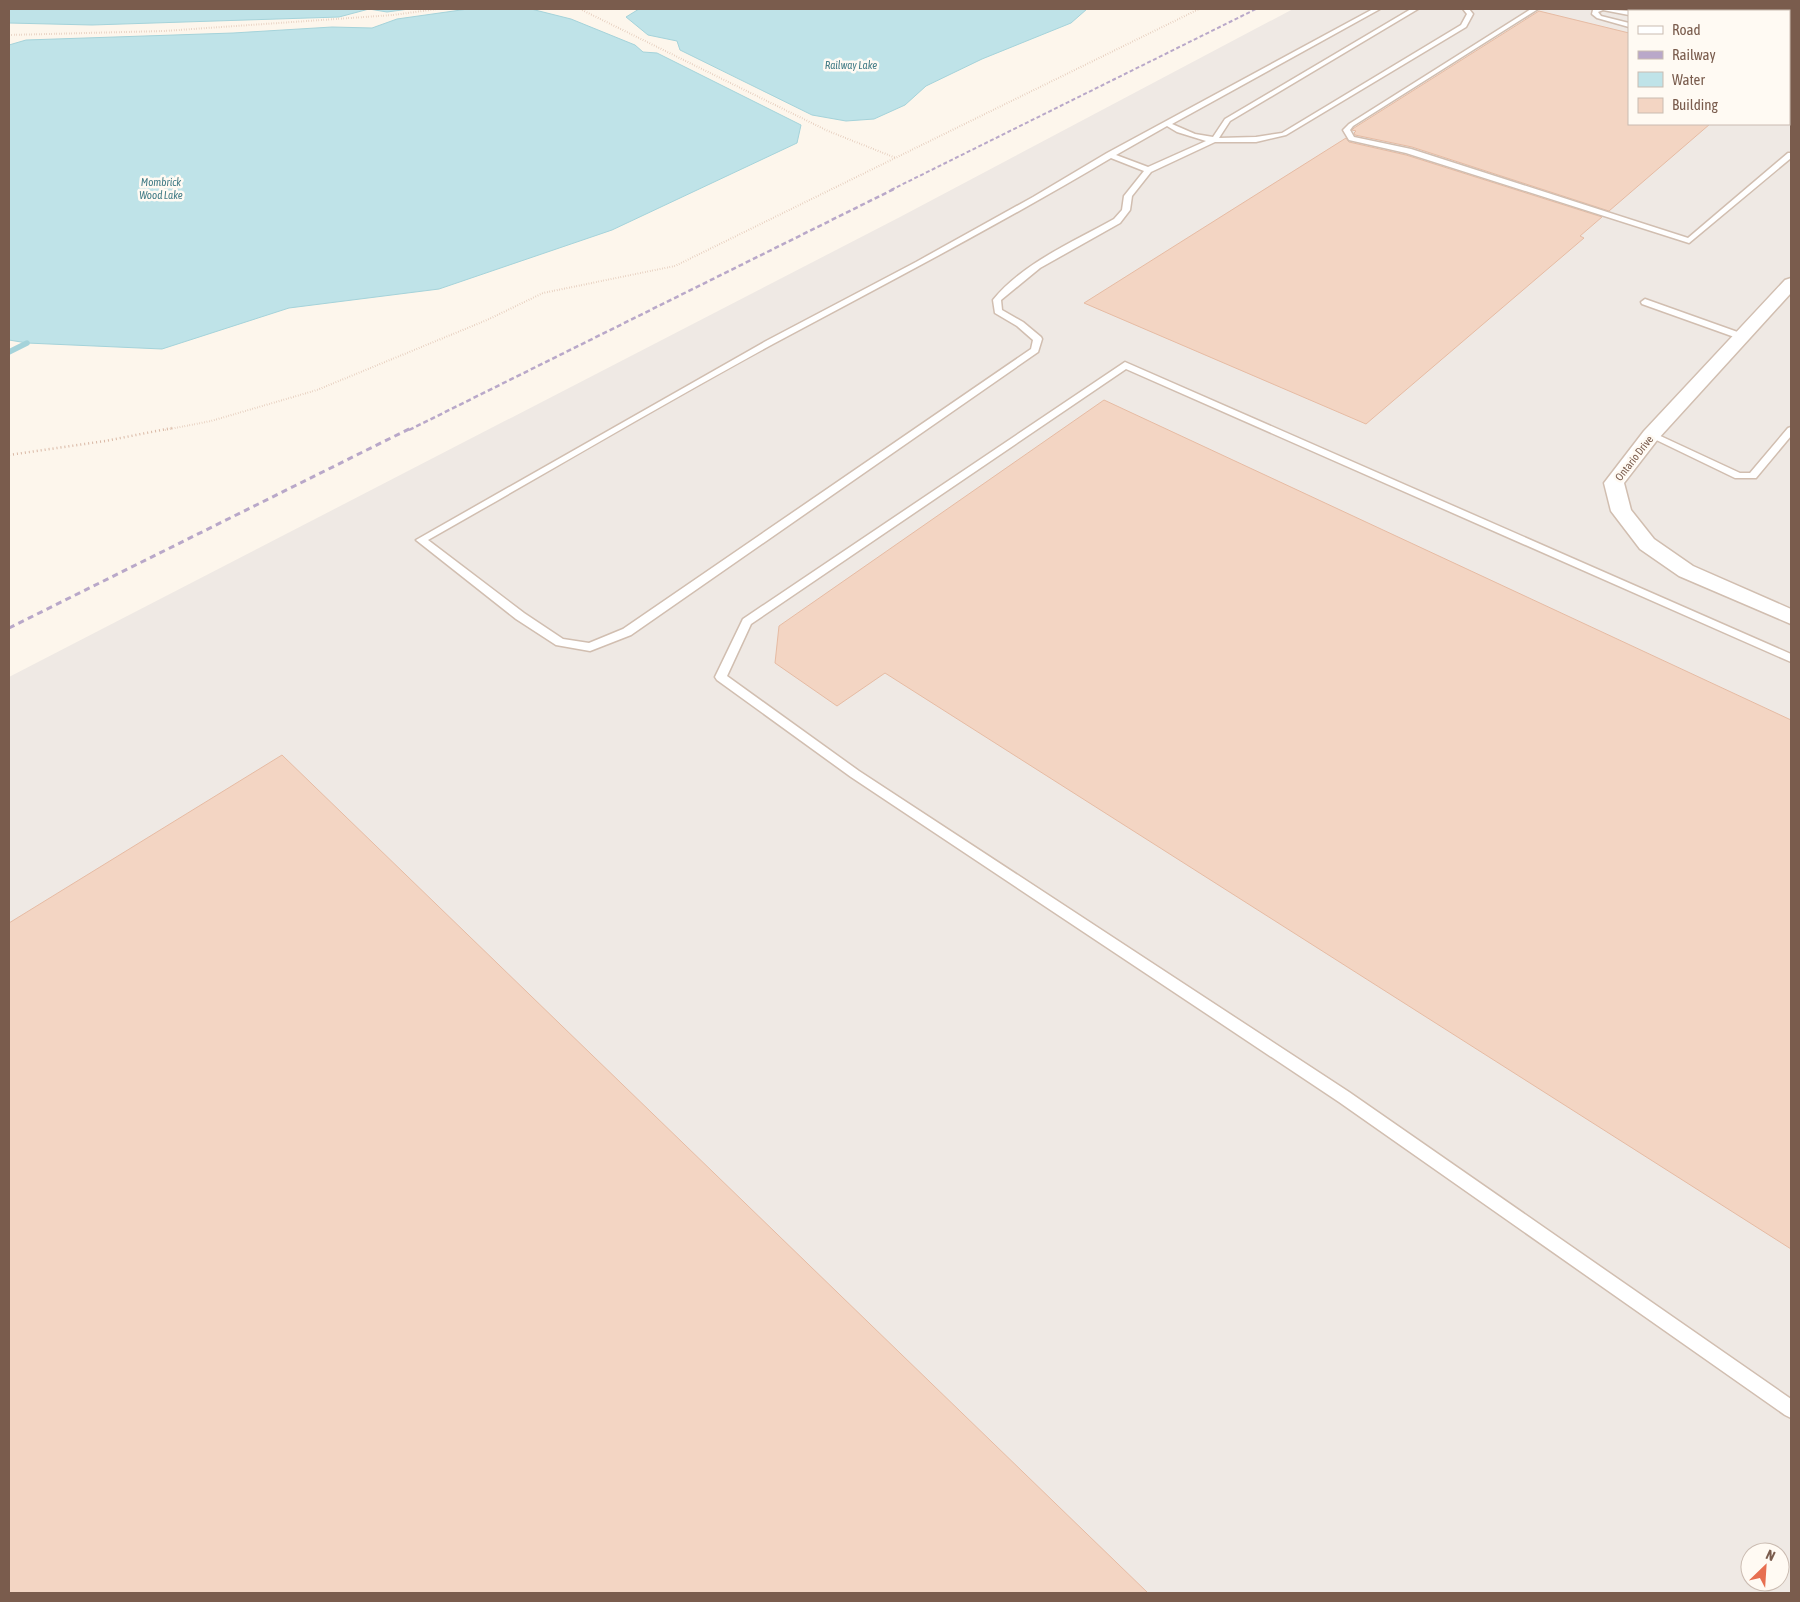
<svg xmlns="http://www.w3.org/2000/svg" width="1800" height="1602" font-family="'Asap Condensed',sans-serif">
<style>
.industrial{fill:#efe9e4;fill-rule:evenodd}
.water{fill:#bfe3e8;stroke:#a5d3da}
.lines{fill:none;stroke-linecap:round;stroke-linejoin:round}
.stream{stroke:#a5d3da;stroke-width:5.5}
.building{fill:#f3d5c3;stroke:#e6bba3}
.service-casing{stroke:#d1beb0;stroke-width:3}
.minor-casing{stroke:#d1beb0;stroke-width:3}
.path-far1{stroke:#d9b8a5;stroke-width:2;stroke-dasharray:0.5 2;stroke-linecap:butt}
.path{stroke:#d9b8a5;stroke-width:2.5;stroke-dasharray:1 3;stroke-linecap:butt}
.service{fill:#fff;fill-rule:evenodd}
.minor{fill:#fff;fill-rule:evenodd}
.rail-far2{stroke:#b9a8c9;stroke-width:2;stroke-dasharray:4 2.5;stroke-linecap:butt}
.rail-far1{stroke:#b9a8c9;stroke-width:2.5;stroke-dasharray:5 3;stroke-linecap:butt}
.rail{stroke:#b9a8c9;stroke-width:3;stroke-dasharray:6 4.5;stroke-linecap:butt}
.labels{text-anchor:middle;stroke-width:5;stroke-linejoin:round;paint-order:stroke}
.far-water-label{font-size:11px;font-style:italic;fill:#437c86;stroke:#fffaf3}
.far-street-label{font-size:11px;fill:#7a5c4d;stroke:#fffaf3}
</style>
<rect width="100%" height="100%" fill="#fdf6ec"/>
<path class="industrial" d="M1293,9H1791V1593H9V677L900,217ZM1629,11H1789V124H1629ZM1750,1552H1780V1582H1750Z"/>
<g class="water">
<polygon points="9,9 409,9 387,12 369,9 339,17 92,25 9,23"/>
<polygon points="468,9 531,9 571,19 635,45 643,52 657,53 801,125 797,143 612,230 439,289 289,308 162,349 27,343 9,340 9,45 26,40 233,33 332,27 372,28 397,19"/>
<polygon points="639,9 1087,9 1071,23 982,59 926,86 905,105 874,119 846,121 812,115 680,50 677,41 648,35 626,17"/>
</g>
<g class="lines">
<polyline class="stream" points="9,352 27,343"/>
</g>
<g class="building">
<polygon points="1539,11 1629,33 1629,124 1710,124 1609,211 1412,147 1355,135 1354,133 1356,131 1352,130 1354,128"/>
<polygon points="1346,138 1349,142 1406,155 1602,217 1580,236 1584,238 1366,424 1084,303"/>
<polygon points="1104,400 1791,720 1791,1249 885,673 837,706 775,663 779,626"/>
<polygon points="282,755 1148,1593 9,1593 9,923"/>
</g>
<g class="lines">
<defs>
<g id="service">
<path d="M1373,9H1380L1172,124L1195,134L1213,137L1225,119L1411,9H1418L1230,121L1219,138L1256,137L1282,133L1461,25L1467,14L1463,9H1469L1473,14L1466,27L1286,135L1256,142H1215L1151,172L1132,196L1130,210L1120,223L1040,268L1001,300L1002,310L1023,322L1041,337L1042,339L1038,352L631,635L590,651L556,645L516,619L416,540L766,341L916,262L1033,197L1107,153ZM1167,126L1177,132L1206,141L1148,167L1116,155ZM1111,158L1144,171L1124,196L1122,210L1114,219C1073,242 1023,263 993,300L995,313L1017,326L1033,340L1031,349L623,629L589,643L563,639L524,613L428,540C543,475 657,407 773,344C887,283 1000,224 1111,158Z"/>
<polygon points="1531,9 1538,9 1353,126 1350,130 1354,137 1411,149 1688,238 1788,153 1791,153 1791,158 1689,243 1406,153 1349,140 1343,130 1349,124"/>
<polygon points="1596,9 1629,11 1629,15 1603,10 1598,12 1601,16 1629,23 1629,27 1597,18 1592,14 1593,10"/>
<polygon points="1649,9 1656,9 1653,11 1646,11"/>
<rect x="1789" y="51" width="2" height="4"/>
<polygon points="1789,64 1791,65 1791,69 1789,68"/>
<polygon points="1645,299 1746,335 1747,337 1740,339 1642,304 1641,302"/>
<polygon points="1125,362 1791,654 1791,662 1126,369 751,624 727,676 859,771 1349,1092 1791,1399 1791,1418 1785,1415 1339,1102 851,777 717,680 715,677 743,619"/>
<polygon points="1791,427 1791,436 1756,478 1735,478 1646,435 1648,433 1654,433 1740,473 1750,473 1788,428"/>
</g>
<g id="minor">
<polygon points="1661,9 1681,9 1683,11 1663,11"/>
<polygon points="1789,34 1791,35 1791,43 1789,42"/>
<polygon points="1791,278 1791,293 1658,439 1624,483 1631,510 1654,539 1693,566 1791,609 1791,624 1679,576 1640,549 1611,511 1604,483 1644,431 1785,280"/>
</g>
</defs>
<use href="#service" class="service-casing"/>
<use href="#minor" class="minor-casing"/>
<g class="path-far1">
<polyline points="580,9 828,131 896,158"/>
<polyline points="9,35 164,31 393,15 437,9"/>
<polyline points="165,430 211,421 317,390 487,320 543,293 675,266 1199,9"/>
</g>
<polyline class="path" points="9,455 105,441 172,428"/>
<use href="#service" class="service"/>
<use href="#minor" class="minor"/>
<polyline class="rail-far2" points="891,190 1256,9"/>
<polyline class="rail-far1" points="409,430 894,189"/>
<polyline class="rail" points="9,628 411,428"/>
</g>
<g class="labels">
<g class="far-water-label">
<text x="851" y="69">Railway Lake</text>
<text x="161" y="186">Mombrick<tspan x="161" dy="13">Wood Lake</tspan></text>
</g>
<g class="far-street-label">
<text transform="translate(1634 458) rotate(-52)" y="4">Ontario Drive</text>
</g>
</g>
<rect width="1800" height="1602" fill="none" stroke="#7a5c4d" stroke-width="20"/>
<rect x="1628" y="10" width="162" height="115" fill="#fffaf3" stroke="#cabbb1"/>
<rect x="1638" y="26" width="25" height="8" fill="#ffffff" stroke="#cabbb1"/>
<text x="1672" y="35" font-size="15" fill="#7a5c4d">Road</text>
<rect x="1638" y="51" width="25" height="8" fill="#b9a8c9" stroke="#cabbb1"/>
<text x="1672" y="60" font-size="15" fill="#7a5c4d">Railway</text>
<rect x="1638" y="72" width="25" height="15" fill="#bfe3e8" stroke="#cabbb1"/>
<text x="1672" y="85" font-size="15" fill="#7a5c4d">Water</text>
<rect x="1638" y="98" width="25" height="15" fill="#f3d5c3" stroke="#cabbb1"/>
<text x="1672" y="110" font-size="15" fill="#7a5c4d">Building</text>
<g transform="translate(1765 1567) rotate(25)"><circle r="24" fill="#fffaf3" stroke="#cabbb1"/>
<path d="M0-4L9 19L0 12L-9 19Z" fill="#e76f51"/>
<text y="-8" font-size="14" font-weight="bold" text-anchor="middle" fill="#7a5c4d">N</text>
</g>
</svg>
